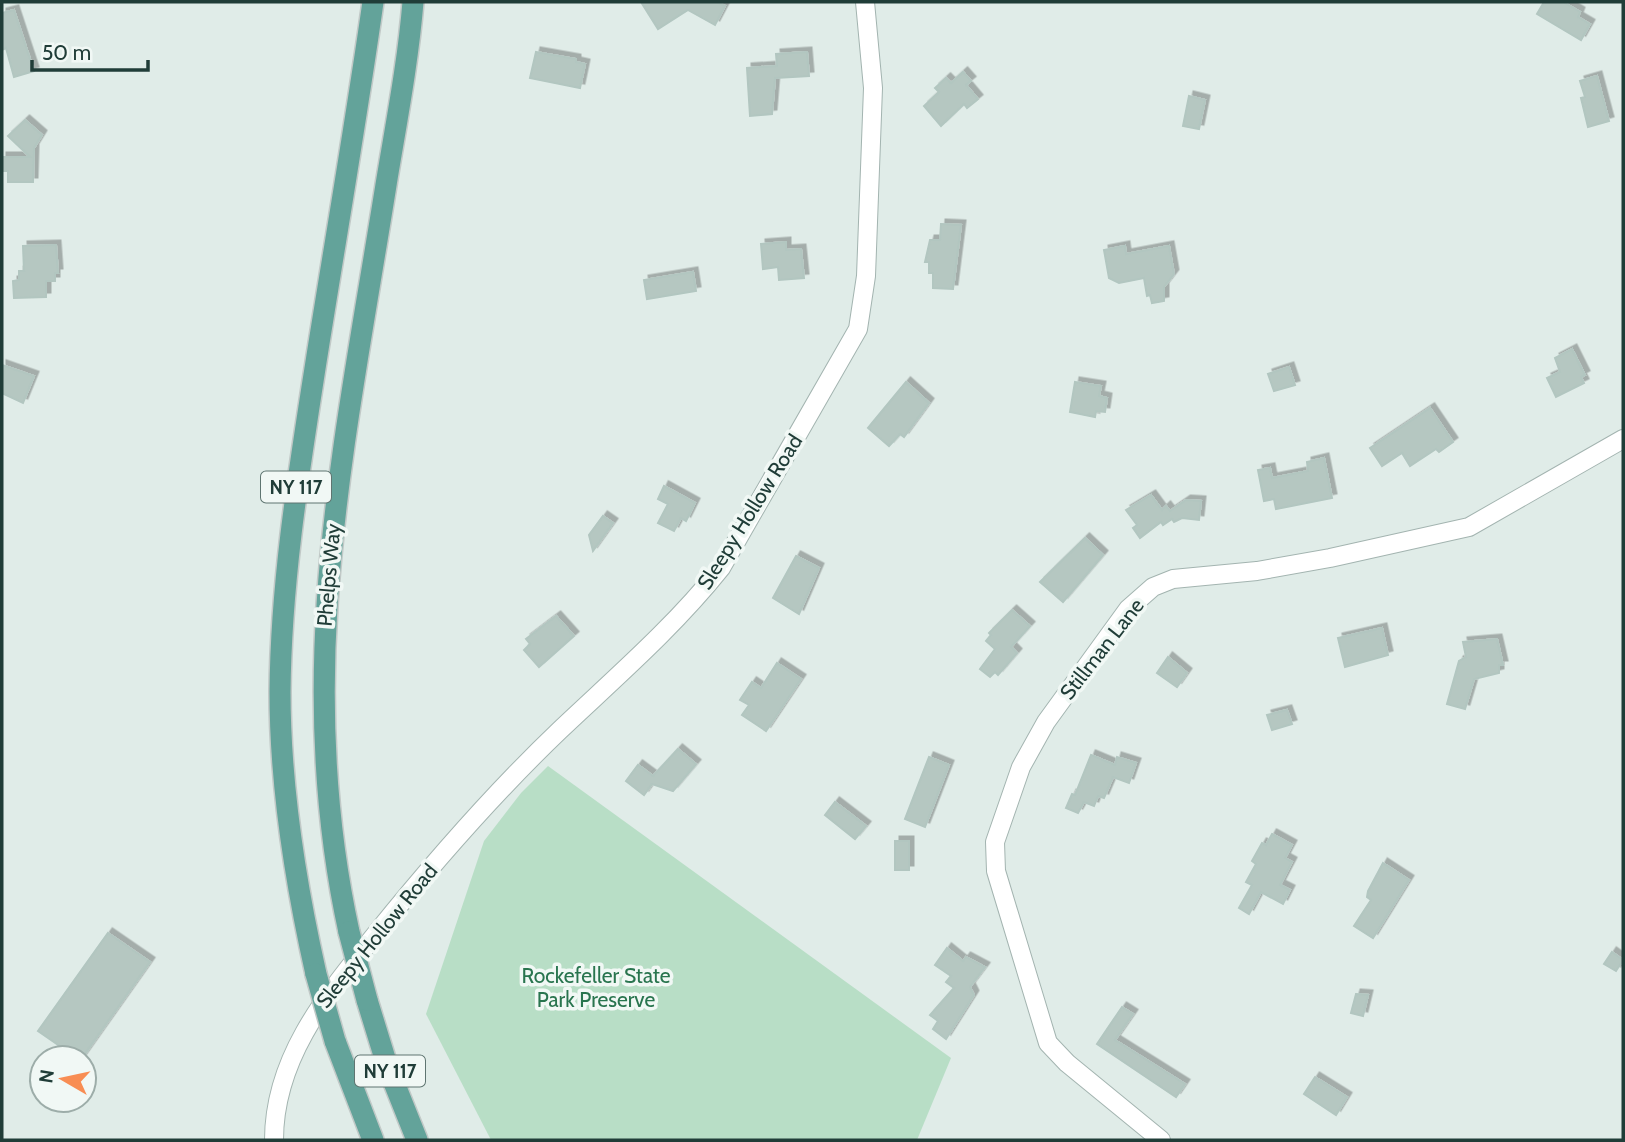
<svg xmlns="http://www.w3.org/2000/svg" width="1625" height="1142" font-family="Cabin,sans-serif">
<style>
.green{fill:#b8dec6}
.building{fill:#b5c7c1;stroke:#b2c6c0;stroke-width:2;filter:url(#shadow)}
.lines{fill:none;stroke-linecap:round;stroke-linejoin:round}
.minor-casing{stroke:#a3b4b0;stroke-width:20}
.major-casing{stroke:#c1c9c7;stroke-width:24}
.minor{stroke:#fff;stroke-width:18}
.major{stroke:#63a39a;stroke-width:21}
.major-bridge-casing{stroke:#c1c9c7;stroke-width:24;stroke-linecap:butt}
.major-bridge{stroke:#63a39a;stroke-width:21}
.labels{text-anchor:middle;stroke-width:7;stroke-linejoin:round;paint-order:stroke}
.shield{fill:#f1f8f5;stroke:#5f7571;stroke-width:2}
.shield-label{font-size:19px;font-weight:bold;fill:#203d38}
.street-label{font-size:21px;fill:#203d38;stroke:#f1f8f5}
.park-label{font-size:21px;fill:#29754f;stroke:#f1f8f5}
</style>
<defs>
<filter id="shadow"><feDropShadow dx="4.5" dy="-4.5" stdDeviation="0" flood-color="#0004"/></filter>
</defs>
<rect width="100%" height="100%" fill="#e0ece8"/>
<polygon class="green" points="548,766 951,1058 917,1140 491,1140 426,1014 484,841 521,793"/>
<g class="building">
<polygon points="641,2 717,2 725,6 715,25 688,10 658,29"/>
<polygon points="1544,2 1563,2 1580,12 1578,17 1590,24 1581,40 1537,14"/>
<polygon points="14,10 34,71 14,77 6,48 2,50 2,13"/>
<polygon points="536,52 576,59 576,62 585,64 580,88 530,78"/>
<polygon points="807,52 809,76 775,78 772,114 750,116 747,68 777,66 776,54"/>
<polygon points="963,72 971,81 966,85 978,99 967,108 964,104 941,126 924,106 939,92 935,88 946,78 951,83"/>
<polygon points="1597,76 1609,121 1588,127 1581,98 1585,97 1580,81"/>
<polygon points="1189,96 1205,100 1199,129 1183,126"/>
<polygon points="25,120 42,135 34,148 33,182 8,182 8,171 2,171 2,157 30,157 8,136"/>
<polygon points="941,224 961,225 953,289 933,288 933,273 929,273 929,262 925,262 930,240 940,240"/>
<polygon points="786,242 786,250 801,249 804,278 779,280 778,267 763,269 761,244"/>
<polygon points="56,245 58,273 55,273 55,281 46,281 46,297 14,298 13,281 19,280 19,271 24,271 23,246"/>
<polygon points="1125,246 1126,254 1169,246 1174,274 1164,287 1164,301 1152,303 1150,295 1147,296 1144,278 1119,283 1109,278 1104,250"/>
<polygon points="693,272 696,291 647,299 644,280"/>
<polygon points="1572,349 1585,375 1581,377 1584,383 1556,397 1547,378 1560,372 1555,358"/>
<polygon points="2,365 34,376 23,403 2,393"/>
<polygon points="1289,367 1295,385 1274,391 1268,374"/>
<polygon points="906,382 929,403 904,437 900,434 889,446 868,428"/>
<polygon points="1075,382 1101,386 1099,396 1107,398 1105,412 1096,411 1095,417 1070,412"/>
<polygon points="1430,408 1453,442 1439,452 1436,449 1410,466 1402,453 1382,466 1370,448"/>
<polygon points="1324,458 1332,498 1276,509 1274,499 1264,501 1258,470 1270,468 1272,478 1308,471 1307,462"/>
<polygon points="664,486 695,503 686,521 681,518 674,531 658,523 668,504 658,499"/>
<polygon points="1151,495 1162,510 1166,506 1170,511 1186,500 1201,501 1199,520 1182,518 1174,522 1172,519 1163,525 1161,522 1140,538 1133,528 1137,525 1126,510"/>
<polygon points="603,516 613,523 593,551 589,535"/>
<polygon points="1085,538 1103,555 1063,602 1040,582"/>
<polygon points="796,556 819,568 799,614 773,598"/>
<polygon points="1012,610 1030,626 1011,647 1017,653 998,675 995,672 990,677 980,669 995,649 986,641 991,635 989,633"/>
<polygon points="556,616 574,636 539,667 524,650 530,644 526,639"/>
<polygon points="1382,628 1388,655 1345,667 1338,638"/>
<polygon points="1497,639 1503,665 1499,665 1499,673 1474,679 1465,709 1447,704 1459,661 1466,657 1463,642"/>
<polygon points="1168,657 1187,673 1177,687 1157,673"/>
<polygon points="777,663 801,679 766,731 742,715 749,705 740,700 752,682 761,688"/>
<polygon points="1287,710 1292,724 1272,730 1267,715"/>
<polygon points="678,749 696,764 673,791 652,784 644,795 626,781 638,765 653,776"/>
<polygon points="1091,755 1115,765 1117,757 1136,763 1129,783 1113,777 1104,798 1098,796 1094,806 1084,802 1078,813 1066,808 1072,794 1075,795"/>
<polygon points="929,757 949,765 925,827 905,819"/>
<polygon points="835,802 866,826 855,839 825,815"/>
<polygon points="1272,834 1292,845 1285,858 1292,862 1280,885 1290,890 1283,904 1261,892 1249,914 1239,908 1252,885 1246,882 1256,864 1252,861 1262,843 1266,845"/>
<rect x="895" y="841" width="14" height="29"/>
<polygon points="1383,863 1409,880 1373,938 1354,926 1371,900 1367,897 1368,891"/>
<polygon points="108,933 150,962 82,1058 77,1058 38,1031"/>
<polygon points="947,948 963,961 966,957 985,967 970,987 974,995 946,1039 933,1029 938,1021 930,1015 954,988 946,982 951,976 935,965"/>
<polygon points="1612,952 1623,960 1616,971 1604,964"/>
<polygon points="1356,994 1368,995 1363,1016 1351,1013"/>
<polygon points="1122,1007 1133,1014 1115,1040 1185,1084 1176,1097 1097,1044"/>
<polygon points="1315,1077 1347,1097 1336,1115 1304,1094"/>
</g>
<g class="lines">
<defs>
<g id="minor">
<path d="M274,1140C274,1058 326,996 375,935C433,863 494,793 560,730C616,677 673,628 721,568L858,329L866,276L873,88L865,2"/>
<polyline points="1161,1140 1067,1063 1048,1043 996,871 995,842 1021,767 1046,722 1128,609 1153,587 1173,579 1257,571 1330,558 1469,527 1623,439"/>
</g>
<g id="major">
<path d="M349,932C292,672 345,442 386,185C396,124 408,63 413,2"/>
<path d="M316,974C295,881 280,787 280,692C281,580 299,471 316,362C335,242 356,122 373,2"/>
<polyline points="367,1000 387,1065 417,1140"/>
<polyline points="335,1041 373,1140"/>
</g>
</defs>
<use href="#minor" class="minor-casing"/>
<use href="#major" class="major-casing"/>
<use href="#minor" class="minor"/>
<use href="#major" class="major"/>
<defs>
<g id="major-bridge">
<polyline points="349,932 367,1000"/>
<polyline points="316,974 335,1041"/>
</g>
</defs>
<use href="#major-bridge" class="major-bridge-casing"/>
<use href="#major-bridge" class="major-bridge"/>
</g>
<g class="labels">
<g class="shield">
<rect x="261" y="471.5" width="70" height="31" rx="5"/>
<rect x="355" y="1055.5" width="70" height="31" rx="5"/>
</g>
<g class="shield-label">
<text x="296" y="494">NY 117</text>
<text x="390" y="1078">NY 117</text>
</g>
<g class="street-label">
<text transform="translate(750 512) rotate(-58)" y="7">Sleepy Hollow Road</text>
<text transform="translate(329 575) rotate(-85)" y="7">Phelps Way</text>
<text transform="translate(1102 649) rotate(-52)" y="7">Stillman Lane</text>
<text transform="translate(377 936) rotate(-51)" y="7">Sleepy Hollow Road</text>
</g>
<g class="park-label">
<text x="596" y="983">Rockefeller State<tspan x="596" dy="24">Park Preserve</tspan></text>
</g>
</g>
<rect width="1625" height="1142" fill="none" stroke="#203d38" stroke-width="7"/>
<g transform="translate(63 1079) rotate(279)"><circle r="33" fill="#f1f8f5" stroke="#9dada9" stroke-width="2"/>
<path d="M0-5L12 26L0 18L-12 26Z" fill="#f88d53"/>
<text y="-10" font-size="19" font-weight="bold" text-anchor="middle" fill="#203d38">N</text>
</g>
<path d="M32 60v10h116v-10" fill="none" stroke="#203d38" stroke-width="3.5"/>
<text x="42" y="60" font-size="21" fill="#203d38" stroke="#f1f8f5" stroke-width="5" paint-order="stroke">50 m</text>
</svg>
